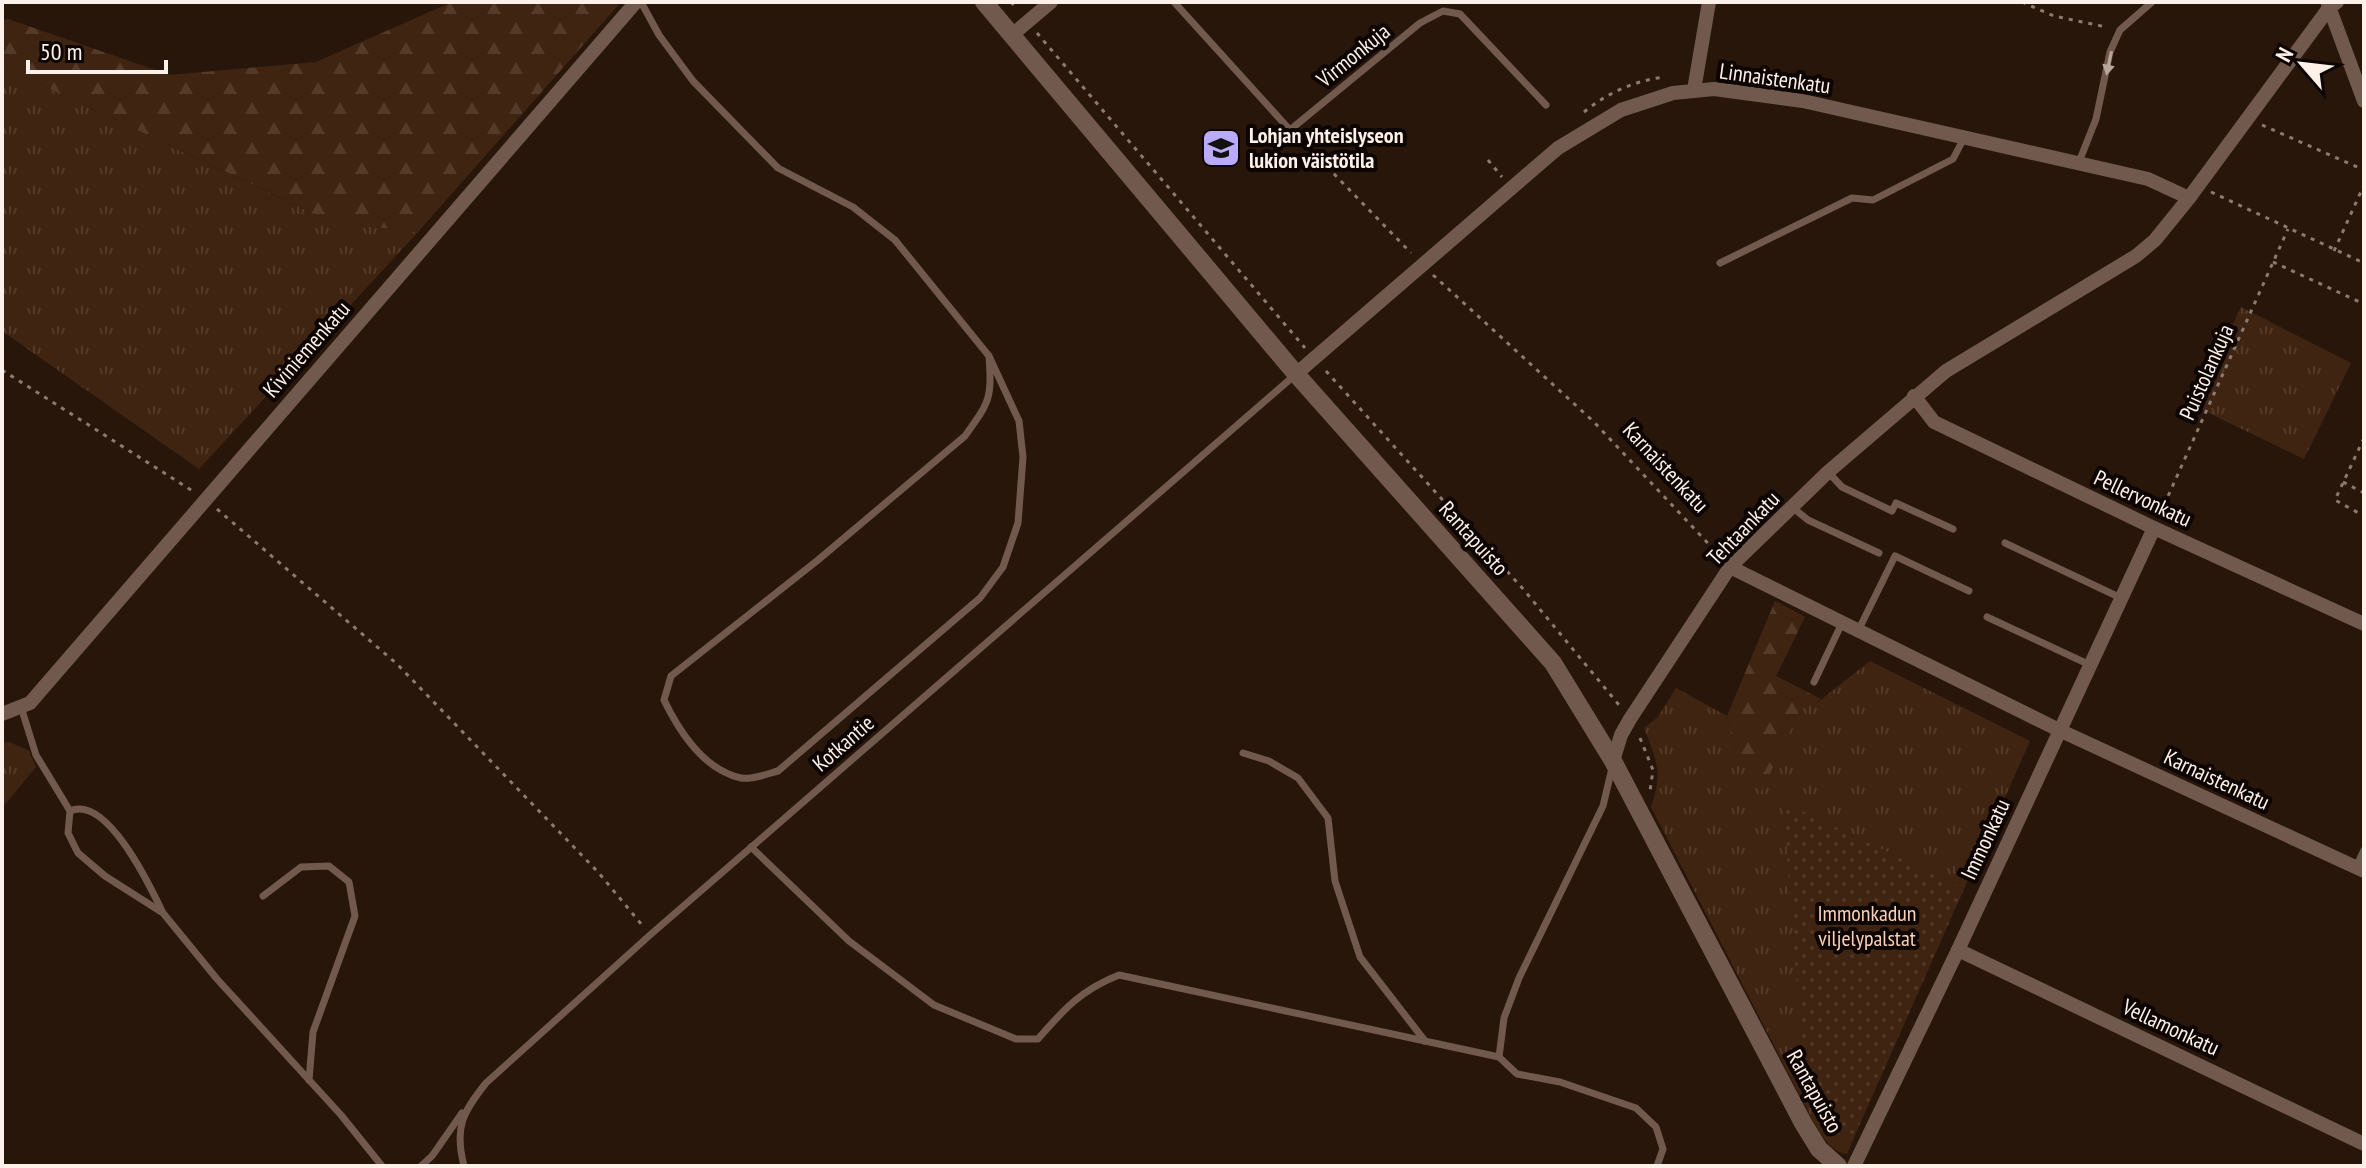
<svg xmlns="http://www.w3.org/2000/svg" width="2366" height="1168" font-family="'PT Sans Narrow',sans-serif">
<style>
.grass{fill:url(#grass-tufts)}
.forest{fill:url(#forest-firs)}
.garden{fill:url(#garden-dots)}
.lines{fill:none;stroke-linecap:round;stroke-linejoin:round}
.path{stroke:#8c7b72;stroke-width:3;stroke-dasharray:4 6;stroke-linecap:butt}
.service{stroke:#715a4d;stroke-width:7}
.minor{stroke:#715a4d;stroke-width:14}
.tertiary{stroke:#715a4d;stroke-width:18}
.oneway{fill:#b8a69b}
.labels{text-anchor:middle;stroke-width:8;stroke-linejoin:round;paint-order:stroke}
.street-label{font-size:22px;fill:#fff1e9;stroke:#0c0502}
.poi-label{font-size:22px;font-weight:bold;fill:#fff1e9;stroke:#0c0502;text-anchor:start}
.park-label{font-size:22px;fill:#fad1b9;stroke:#0c0502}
</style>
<defs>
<pattern id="grass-tufts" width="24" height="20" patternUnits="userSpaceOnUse" patternTransform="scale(2)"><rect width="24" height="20" fill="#402412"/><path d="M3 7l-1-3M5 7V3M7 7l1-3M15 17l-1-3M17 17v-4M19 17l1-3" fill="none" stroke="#533a29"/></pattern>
<pattern id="forest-firs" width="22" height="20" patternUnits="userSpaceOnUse" patternTransform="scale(2)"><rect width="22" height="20" fill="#402412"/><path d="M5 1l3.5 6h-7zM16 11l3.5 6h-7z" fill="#533a29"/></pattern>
<pattern id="garden-dots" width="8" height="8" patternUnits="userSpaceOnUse" patternTransform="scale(2)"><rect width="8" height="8" fill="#402412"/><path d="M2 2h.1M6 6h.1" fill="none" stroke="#533a29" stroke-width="1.8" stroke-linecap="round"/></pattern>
</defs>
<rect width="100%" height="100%" fill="#29160b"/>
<g class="grass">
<polygon points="2,66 310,212 357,225 418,232 199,469 2,331"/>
<polygon points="2241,307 2351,363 2304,459 2194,406"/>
<path d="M1870,661L2030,741L1964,889L1784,803L1840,1133L1855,1135L1847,1154C1829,1151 1822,1135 1813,1121L1651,807C1663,773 1657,761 1644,728L1657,718L1676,688L1727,716L1736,754L1804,703L1813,706Z"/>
<polygon points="9,742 28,750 36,767 2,808 2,743"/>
</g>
<g class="forest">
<polygon points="452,2 621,2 418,232 357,225 317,215 2,66 2,21 8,19 170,75 316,62"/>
<polygon points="1775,601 1805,617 1776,676 1821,699 1813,706 1804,703 1761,792 1736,754 1727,716"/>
</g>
<polygon class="garden" points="1783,802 1964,889 1855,1135 1840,1133 1826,1120 1804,1079"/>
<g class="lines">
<g class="path">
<polyline points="1011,2 1017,9"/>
<polyline points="2022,2 2054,16 2106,27"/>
<polyline points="1037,33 1305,348"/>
<path d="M1584,112C1607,93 1634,81 1664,77"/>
<polyline points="2262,125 2364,170"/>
<polyline points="1299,138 1411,253"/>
<polyline points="1488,160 1502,177"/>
<polyline points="2211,192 2364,263"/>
<polyline points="2334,251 2364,185"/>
<polyline points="2273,262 2364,304"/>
<polyline points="1433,275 1593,421 1719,555"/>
<polyline points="2,370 191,490"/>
<polyline points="1326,371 1524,590 1619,705"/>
<polyline points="2364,438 2335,500 2364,516"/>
<polyline points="2343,482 2364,493"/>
<polyline points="217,509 397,664 598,872 642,925"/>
<polyline points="2160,514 2288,229"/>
<polyline points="1640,738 1653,770 1650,791"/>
</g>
<g class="service">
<path d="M641,2L659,35L693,81L778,168L853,207L895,240L989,356L1019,421L1023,457L1018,523L1003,567L980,598L778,771C767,774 751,780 741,778C704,770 679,731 664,700L671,676L818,560L965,436C990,401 992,399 989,356"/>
<polyline points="1174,2 1290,130 1420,23 1443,11 1460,14 1546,105"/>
<polyline points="2079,162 2096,119 2110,52 2120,30 2152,2"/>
<polyline points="1720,263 1852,198 1873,200 1953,159 1964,138"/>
<polyline points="1828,472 1842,487 1892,511 1896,503 1953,529"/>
<polyline points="1792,507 1808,520 1879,553"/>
<polyline points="2005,543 2121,598"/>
<polyline points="1987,617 2090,665"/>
<polyline points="1858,631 1895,556 1969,591"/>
<polyline points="1814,682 1842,623"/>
<polyline points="21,707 36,755 70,811 68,833 78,853 105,876 163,913 217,979 341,1115 382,1166"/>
<polyline points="1243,753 1269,761 1298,778 1328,818 1335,881 1360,957 1425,1041"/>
<polyline points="1612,768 1603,806 1519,978 1504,1018 1499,1057 1517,1074 1560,1082 1636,1108 1656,1127 1663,1149 1657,1166"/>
<path d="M70,811C107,795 150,886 162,911"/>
<path d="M751,847L849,941L934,1005L1016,1039H1038C1064,1009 1081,990 1119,975L1499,1057"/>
<polyline points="2356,867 2364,850"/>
<polyline points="263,896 301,867 329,866 349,882 355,916 313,1032 309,1080"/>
<polyline points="421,1166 432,1156 462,1113"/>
<path d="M464,1166C454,1127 463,1112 486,1083L650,935L1295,375"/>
</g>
<g class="minor">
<polyline points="2328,4 2364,101"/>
<polyline points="1012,35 1051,2"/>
<polyline points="1694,90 1709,2"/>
<polyline points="1296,374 1558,148 1621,110 1673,93 1714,89 1803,101 2148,179 2189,198"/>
<polyline points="1914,396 1934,422 2154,528 2364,624"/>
<polyline points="1730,567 2059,730 2364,871"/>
<polyline points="2,714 30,703 636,2"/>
<polyline points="1613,761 1621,735 1630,719 1730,567 1828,472 1946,371 2136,256 2155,240 2189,198 2329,8 2337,2"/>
<polyline points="1958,950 2364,1144"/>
<polyline points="1854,1166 1958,950 2154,528"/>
</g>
<polyline class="tertiary" points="984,2 1296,374 1553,663 1613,761 1803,1123 1819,1149 1838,1166"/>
</g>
<defs><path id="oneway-solid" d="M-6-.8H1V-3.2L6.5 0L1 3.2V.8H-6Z" transform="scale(2)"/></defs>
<use class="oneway" href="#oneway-solid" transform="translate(2109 63) rotate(102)"/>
<defs>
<symbol id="school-square" viewBox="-11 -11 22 22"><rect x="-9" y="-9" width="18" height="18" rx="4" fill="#b9abf7" stroke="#0c0502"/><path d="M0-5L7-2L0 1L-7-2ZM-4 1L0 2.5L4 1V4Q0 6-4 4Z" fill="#111"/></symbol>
</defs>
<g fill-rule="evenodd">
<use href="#school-square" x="1199" y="126" width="44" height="44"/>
</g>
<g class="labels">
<g class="street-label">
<text transform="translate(1353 55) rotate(-39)" y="8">Virmonkuja</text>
<text transform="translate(1775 78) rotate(8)" y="8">Linnaistenkatu</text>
<text transform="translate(306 349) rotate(-49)" y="8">Kiviniemenkatu</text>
<text transform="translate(2206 372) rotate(-66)" y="8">Puistolankuja</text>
<text transform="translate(1666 467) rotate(47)" y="8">Karnaistenkatu</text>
<text transform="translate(2143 498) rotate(25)" y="8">Pellervonkatu</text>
<text transform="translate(1743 528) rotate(-46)" y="8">Tehtaankatu</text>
<text transform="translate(1474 538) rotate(48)" y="8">Rantapuisto</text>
<text transform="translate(843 743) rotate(-41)" y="8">Kotkantie</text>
<text transform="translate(2217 779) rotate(25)" y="8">Karnaistenkatu</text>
<text transform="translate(1985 839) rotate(-65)" y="8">Immonkatu</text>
<text transform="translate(2171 1027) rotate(25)" y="8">Vellamonkatu</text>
<text transform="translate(1815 1091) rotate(61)" y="8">Rantapuisto</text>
</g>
<g class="poi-label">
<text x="1249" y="143">Lohjan yhteislyseon<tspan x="1249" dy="25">lukion väistötila</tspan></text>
</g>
<g class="park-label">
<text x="1867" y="921">Immonkadun<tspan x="1867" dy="25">viljelypalstat</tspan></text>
</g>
</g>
<rect width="2366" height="1168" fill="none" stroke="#fff1e9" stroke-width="8"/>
<g transform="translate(2302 64) rotate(298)" stroke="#0c0502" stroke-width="6" paint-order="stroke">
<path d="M0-6L14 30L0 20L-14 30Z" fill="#fff1e9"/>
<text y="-12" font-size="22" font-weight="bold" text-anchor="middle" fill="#fff1e9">N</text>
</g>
<path d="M28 60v12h138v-12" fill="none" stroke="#fff1e9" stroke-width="4"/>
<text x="40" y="60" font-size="24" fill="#fff1e9" stroke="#0c0502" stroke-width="6" paint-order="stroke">50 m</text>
</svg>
